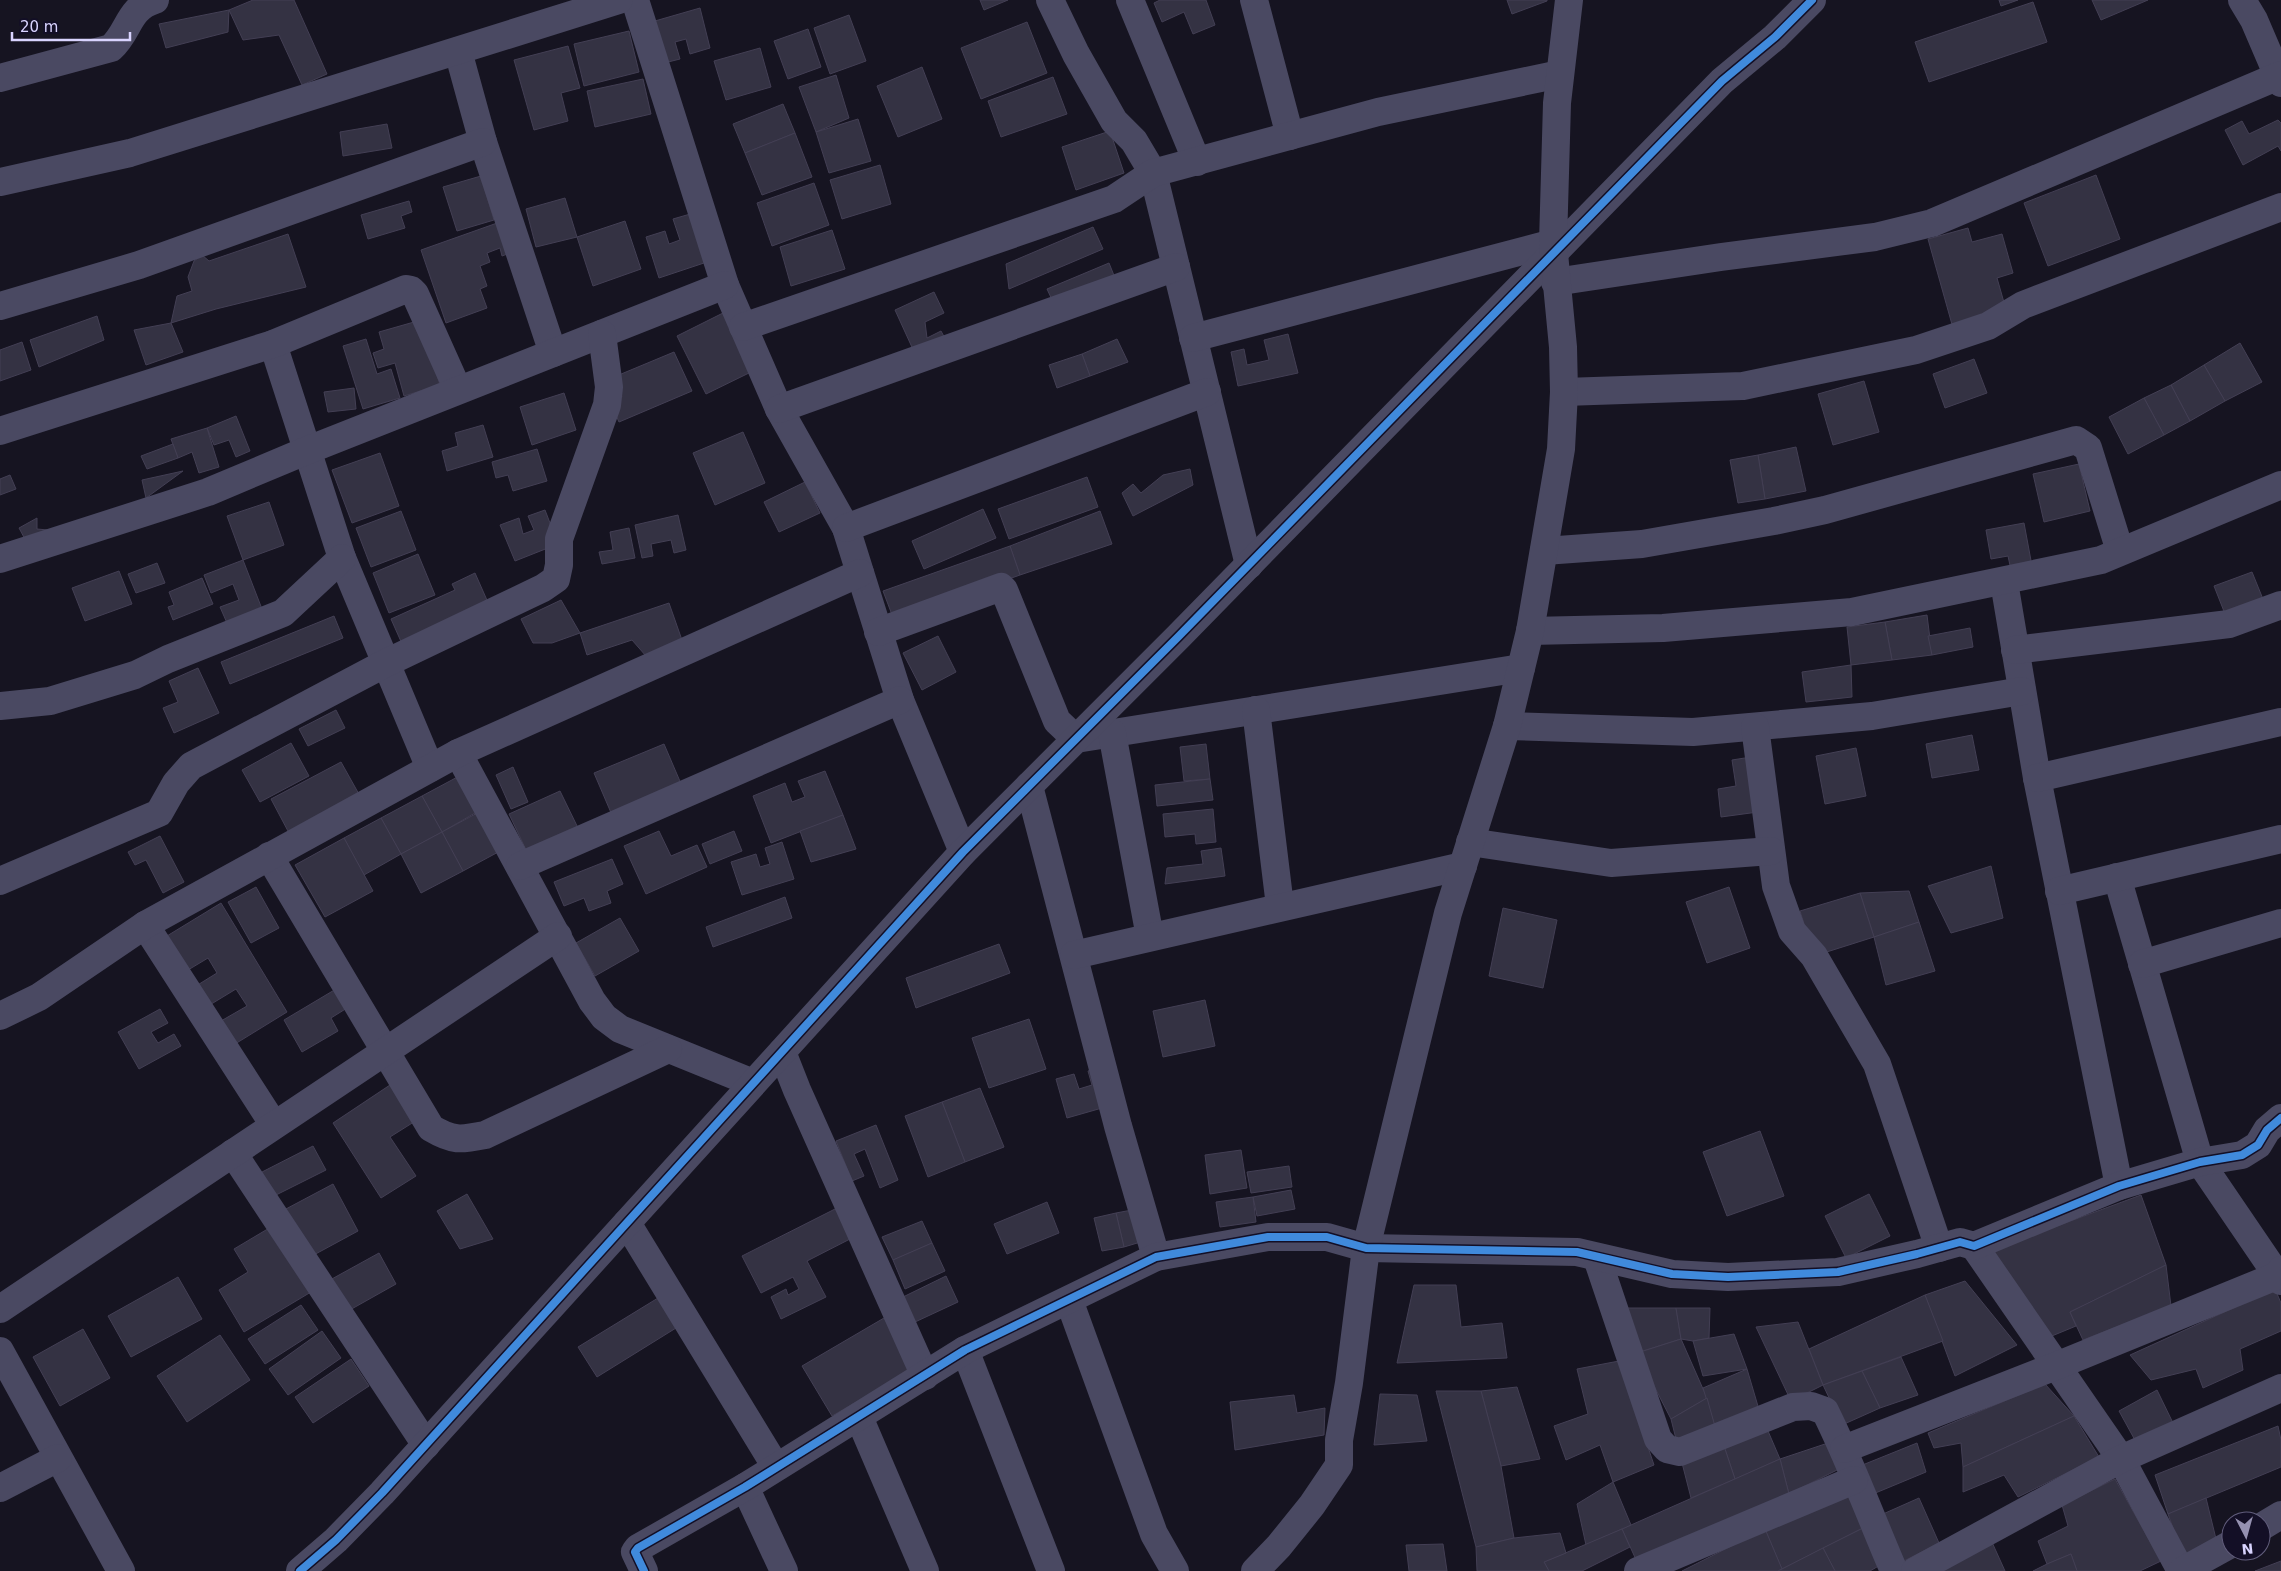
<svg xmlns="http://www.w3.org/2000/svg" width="2281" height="1571" font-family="'DejaVu Sans',sans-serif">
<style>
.building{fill:#343243;stroke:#433f54}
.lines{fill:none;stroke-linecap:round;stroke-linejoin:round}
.minor{stroke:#4a4962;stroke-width:28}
.cycleway-casing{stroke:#130f26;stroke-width:11}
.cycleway{stroke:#408adc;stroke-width:8}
</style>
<rect width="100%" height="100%" fill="#161421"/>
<g class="building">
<polygon points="253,0 294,0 327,74 302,85 279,35 243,40 229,10"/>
<polygon points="980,0 1008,0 984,10"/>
<polygon points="1160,0 1206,0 1215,25 1193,34 1184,12 1162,22 1154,3"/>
<polygon points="1507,0 1547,0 1547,1 1512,14"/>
<polygon points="1999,0 2018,0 2001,6"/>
<polygon points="2092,0 2148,0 2101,20"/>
<polygon points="2033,2 2047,42 1929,82 1915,42"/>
<polygon points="700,8 710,48 690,54 686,39 675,42 680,59 660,64 648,23"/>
<polygon points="229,10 228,32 166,48 159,24"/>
<polygon points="849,15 866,61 830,74 814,28"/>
<polygon points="1027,22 1047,73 981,99 961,48"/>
<polygon points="808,29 821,67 788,79 774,41"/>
<polygon points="629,31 639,72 584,86 574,44"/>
<polygon points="568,46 580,88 561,93 568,121 534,130 514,60"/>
<polygon points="760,48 771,87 726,100 714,61"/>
<polygon points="922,67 942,119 898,137 877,86"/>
<polygon points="836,75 849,118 816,132 799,87"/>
<polygon points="1053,77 1067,114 1001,137 988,101"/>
<polygon points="643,79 651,114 595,127 587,91"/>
<polygon points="783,104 795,133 745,153 733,124"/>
<polygon points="858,119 871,161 829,173 816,132"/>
<polygon points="2278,120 2281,123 2281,151 2278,146 2243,165 2225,130 2242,121 2249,134"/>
<polygon points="387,124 392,148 343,156 340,132"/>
<polygon points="1110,131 1124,173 1076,190 1062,147"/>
<polygon points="795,133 812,177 762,195 745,153"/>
<polygon points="880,165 891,204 842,219 830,180"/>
<polygon points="2096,175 2120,239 2048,266 2024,203"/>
<polygon points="481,176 494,220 457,231 443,187"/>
<polygon points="814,183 829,225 772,246 757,203"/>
<polygon points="565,198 577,237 536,247 526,209"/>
<polygon points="409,201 412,212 401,216 405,228 368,239 361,215"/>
<polygon points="697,212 713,260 659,278 646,237 665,231 669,244 680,240 673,219"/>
<polygon points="625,221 641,269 593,286 577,237"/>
<polygon points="500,222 510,253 502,256 500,248 487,253 490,262 480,266 487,286 480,289 487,308 446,323 421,250"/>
<polygon points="1093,227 1103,249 1009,289 1006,264"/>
<polygon points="1968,228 1972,242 2002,234 2013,273 1997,278 2007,313 1953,328 1928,239"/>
<polygon points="832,230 845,269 791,286 780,247"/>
<polygon points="288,234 306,287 216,309 171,323 177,296 192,291 188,277 194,261 202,255 209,261"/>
<polygon points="1109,263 1115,278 1054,304 1047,289"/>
<polygon points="934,292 944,313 925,322 927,338 941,331 947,342 916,356 895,310"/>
<polygon points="723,313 751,372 706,394 677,336"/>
<polygon points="97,316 104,340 39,367 30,340"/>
<polygon points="421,320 440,385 404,396 395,363 378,368 373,353 384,349 379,332"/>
<polygon points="171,323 183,352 146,365 134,330"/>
<polygon points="1288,334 1298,373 1238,386 1231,352 1244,349 1247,365 1269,360 1264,340"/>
<polygon points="366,339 377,374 391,369 400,398 363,409 343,346"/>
<polygon points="1117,339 1128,362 1090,376 1082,354"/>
<polygon points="22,342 31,370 0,381 0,350"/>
<polygon points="2240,343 2262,382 2225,401 2204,365"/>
<polygon points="674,352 692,391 619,422 610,402 622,397 614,377"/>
<polygon points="1082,354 1090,376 1057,388 1049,365"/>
<polygon points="1974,359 1987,393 1945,408 1933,374"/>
<polygon points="2204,365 2225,401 2190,421 2171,385"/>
<polygon points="1864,381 1879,432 1833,445 1818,394"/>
<polygon points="2171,385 2190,421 2164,435 2144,398"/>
<polygon points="354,388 356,409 328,412 324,392"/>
<polygon points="564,393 576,430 532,445 520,407"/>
<polygon points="2144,398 2164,435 2128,454 2109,417"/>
<polygon points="236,416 250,451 236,457 229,440 214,445 207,428"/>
<polygon points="483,425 493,457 447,471 442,451 458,446 455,433"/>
<polygon points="207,428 219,467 199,473 192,452 178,458 171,439"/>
<polygon points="743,432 765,483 715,505 693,453"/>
<polygon points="173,444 178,458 147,469 141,456"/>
<polygon points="1796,447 1806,491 1765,499 1758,455"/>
<polygon points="537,449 547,481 513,491 508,475 496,478 492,462"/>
<polygon points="380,453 399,506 352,523 332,470"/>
<polygon points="1758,455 1765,499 1738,503 1730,460"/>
<polygon points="2079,464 2090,511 2044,522 2033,474"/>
<polygon points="1190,469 1193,485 1133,516 1122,493 1133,484 1141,493 1163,475"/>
<polygon points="183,471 146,498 142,480"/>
<polygon points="10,475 16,489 0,495 0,479"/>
<polygon points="1087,477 1098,507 1009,539 998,509"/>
<polygon points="805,482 820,513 779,532 764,502"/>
<polygon points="269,502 284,545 243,560 227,516"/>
<polygon points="983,509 996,538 924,569 912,541"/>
<polygon points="545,510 558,544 515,561 500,525 519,518 523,534 534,530 528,516"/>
<polygon points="401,511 416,550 371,567 356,528"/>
<polygon points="1100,511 1112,544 1020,575 1010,546"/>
<polygon points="678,515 686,550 674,553 671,540 651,544 653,556 642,558 635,525"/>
<polygon points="37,518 37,529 48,530 26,541 19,528"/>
<polygon points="2024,523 2032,566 2011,570 2008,556 1991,559 1986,530"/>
<polygon points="629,528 635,558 602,564 599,552 613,550 610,532"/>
<polygon points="1010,546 1020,575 894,620 883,591"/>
<polygon points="418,554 435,595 389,613 373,573"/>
<polygon points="243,560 262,609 227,623 220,607 239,600 233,584 211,593 204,575"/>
<polygon points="157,563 165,583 136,593 128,574"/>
<polygon points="119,571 132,604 85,621 72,588"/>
<polygon points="2252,572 2267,609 2229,624 2214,586"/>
<polygon points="475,573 490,607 403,646 391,619 455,590 452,584"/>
<polygon points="202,578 213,604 173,620 168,607 174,605 169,592"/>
<polygon points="561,600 580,633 552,643 533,643 521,619"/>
<polygon points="669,603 683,643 646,656 632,640 587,655 580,633"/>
<polygon points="1927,615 1932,655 1892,660 1885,622"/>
<polygon points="334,616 343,638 230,684 221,662"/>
<polygon points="1885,622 1892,660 1851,665 1847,627"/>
<polygon points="1970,628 1973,647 1932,655 1928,636"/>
<polygon points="938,636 956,672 922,690 903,653"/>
<polygon points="1851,665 1852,697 1806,702 1802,672"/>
<polygon points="198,668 219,713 174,733 163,708 178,702 169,681"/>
<polygon points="336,710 345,728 308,746 299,729"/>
<polygon points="1972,735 1979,770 1932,778 1926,744"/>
<polygon points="291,743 309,776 260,802 242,770"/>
<polygon points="664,744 682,786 612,815 594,773"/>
<polygon points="1206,744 1210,779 1184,781 1180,747"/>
<polygon points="1856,748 1866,796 1825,804 1816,756"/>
<polygon points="1751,757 1758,812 1721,817 1718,789 1736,786 1732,760"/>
<polygon points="341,762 360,796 289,833 271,799"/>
<polygon points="513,767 528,802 511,809 496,775"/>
<polygon points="825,771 843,815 771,843 753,796 785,783 792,802 805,797 798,781"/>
<polygon points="463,774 482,809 442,832 422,796"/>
<polygon points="1210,779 1213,800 1157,806 1155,785"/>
<polygon points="560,791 580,832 529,856 509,814"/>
<polygon points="422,796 442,832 401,854 381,818"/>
<polygon points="1213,809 1216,842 1196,844 1195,834 1165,837 1163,814"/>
<polygon points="481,811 502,850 463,871 442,832"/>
<polygon points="843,815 856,849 811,862 800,831"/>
<polygon points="381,818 401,854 364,875 344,838"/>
<polygon points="659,831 671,856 697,845 707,867 646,894 624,846"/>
<polygon points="734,831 742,851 710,864 702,844"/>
<polygon points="442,832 463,871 421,893 401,854"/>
<polygon points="160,836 184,882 163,893 146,860 135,865 128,852"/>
<polygon points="344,838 373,891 325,917 295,865"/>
<polygon points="782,842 794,879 742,895 731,862 756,854 760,867 770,864 765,848"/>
<polygon points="1221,848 1225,876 1165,884 1167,868 1203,864 1201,851"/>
<polygon points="612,859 623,884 607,891 611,903 589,911 584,898 564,906 554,882"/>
<polygon points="1991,866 2003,918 1951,933 1928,886"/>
<polygon points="256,887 279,928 251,943 228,902"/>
<polygon points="1729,887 1750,948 1707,963 1686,902"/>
<polygon points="1909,891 1919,922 1874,937 1860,893"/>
<polygon points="1860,893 1874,937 1814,956 1800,911"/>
<polygon points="785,897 792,918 713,947 706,927"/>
<polygon points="221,903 287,1012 235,1044 221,1021 247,1006 236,989 208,1006 196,986 217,973 208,958 183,973 162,939"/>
<polygon points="1503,908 1557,920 1543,988 1489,976"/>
<polygon points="620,918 639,951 595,976 576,943"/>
<polygon points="1919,922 1935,971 1886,985 1874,937"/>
<polygon points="999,944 1010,973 916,1008 906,978"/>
<polygon points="336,989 347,1008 331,1018 338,1031 302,1052 284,1020"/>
<polygon points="1205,1000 1215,1046 1163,1057 1153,1011"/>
<polygon points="160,1009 168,1023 151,1032 158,1043 174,1034 181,1046 139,1069 118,1032"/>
<polygon points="1029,1019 1046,1069 989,1088 972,1038"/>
<polygon points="1097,1068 1109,1106 1067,1118 1056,1079 1074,1074 1079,1089 1092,1085 1088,1071"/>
<polygon points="393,1083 417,1120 390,1137 416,1176 381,1198 333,1123"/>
<polygon points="980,1088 1004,1147 965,1162 942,1102"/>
<polygon points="942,1102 965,1162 928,1177 905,1116"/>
<polygon points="876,1125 898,1180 880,1188 865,1149 854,1154 864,1176 852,1181 836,1141"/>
<polygon points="1760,1131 1784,1196 1727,1216 1703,1152"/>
<polygon points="313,1146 326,1170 274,1196 262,1172"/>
<polygon points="1241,1150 1247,1188 1210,1194 1205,1155"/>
<polygon points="1289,1166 1292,1187 1251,1193 1247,1172"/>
<polygon points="333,1184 358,1231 310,1257 284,1210"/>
<polygon points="1291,1190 1295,1209 1257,1216 1253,1197"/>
<polygon points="467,1194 493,1239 460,1249 437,1211"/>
<polygon points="1869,1194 1890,1236 1846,1258 1825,1216"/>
<polygon points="2141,1195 2166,1265 2070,1312 2076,1326 2047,1338 1992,1250"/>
<polygon points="1253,1197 1256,1222 1220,1227 1216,1202"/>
<polygon points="1047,1202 1059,1233 1007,1254 994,1224"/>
<polygon points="837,1208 852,1238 807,1261 826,1297 781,1319 771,1297 786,1289 788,1295 799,1289 793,1277 761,1293 742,1256"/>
<polygon points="1137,1209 1144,1241 1124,1247 1116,1213"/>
<polygon points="1116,1213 1124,1247 1102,1251 1094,1218"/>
<polygon points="922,1221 932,1243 893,1260 882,1237"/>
<polygon points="271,1227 311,1292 244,1332 219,1290 248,1272 234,1249"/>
<polygon points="932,1243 945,1271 905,1289 893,1260"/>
<polygon points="379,1253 396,1284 348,1311 330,1280"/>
<polygon points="2166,1265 2171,1306 2083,1340 2070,1312"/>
<polygon points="946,1276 958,1302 915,1322 903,1297"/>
<polygon points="178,1277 202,1319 131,1357 108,1316"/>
<polygon points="1965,1281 2017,1345 1955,1376 1925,1295"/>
<polygon points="1414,1285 1456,1285 1461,1327 1502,1323 1507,1358 1397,1363"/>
<polygon points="2275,1289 2281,1303 2281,1331 2240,1349 2243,1370 2203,1388 2196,1369 2151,1380 2130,1355"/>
<polygon points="1925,1295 1943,1341 1823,1385 1809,1349"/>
<polygon points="658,1298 676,1328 597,1377 578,1347"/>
<polygon points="301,1305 318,1330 265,1364 248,1339"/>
<polygon points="1627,1308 1676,1308 1681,1339 1637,1353"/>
<polygon points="1676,1308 1710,1308 1709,1338 1693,1341 1681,1339"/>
<polygon points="884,1318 914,1369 832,1416 802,1366"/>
<polygon points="1798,1322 1823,1385 1791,1401 1756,1327"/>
<polygon points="83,1329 110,1378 60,1406 33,1357"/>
<polygon points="322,1331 341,1358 288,1395 269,1369"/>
<polygon points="1734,1334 1747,1369 1703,1376 1693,1341"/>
<polygon points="220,1335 250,1380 187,1422 157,1376"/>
<polygon points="1681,1339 1707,1398 1671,1419 1637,1353"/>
<polygon points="1901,1357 1918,1395 1880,1408 1862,1371"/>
<polygon points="351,1359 369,1386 313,1423 295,1397"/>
<polygon points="1619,1361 1654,1465 1613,1482 1600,1445 1566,1460 1554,1426 1588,1414 1577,1369"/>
<polygon points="1747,1369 1760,1413 1716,1430 1703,1388"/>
<polygon points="1862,1371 1880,1408 1842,1425 1823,1385"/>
<polygon points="2045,1384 2074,1416 1963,1467 1961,1443 1934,1448 1928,1433"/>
<polygon points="1517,1387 1540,1459 1501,1466 1481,1391"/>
<polygon points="2157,1390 2174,1425 2136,1442 2119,1411"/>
<polygon points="1436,1391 1481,1391 1501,1466 1514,1538 1476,1547"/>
<polygon points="1380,1394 1417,1395 1427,1441 1374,1445"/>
<polygon points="1294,1395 1297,1413 1325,1408 1324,1435 1235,1450 1230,1402"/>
<polygon points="1707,1398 1716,1430 1677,1443 1671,1419"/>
<polygon points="2074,1416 2099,1457 2018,1497 2004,1475 1963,1492 1963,1467"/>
<polygon points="1765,1424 1780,1459 1735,1479 1723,1443"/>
<polygon points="2278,1426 2281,1440 2281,1467 2168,1514 2155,1475"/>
<polygon points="1834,1441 1841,1468 1789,1494 1780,1459"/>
<polygon points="1723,1443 1735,1479 1691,1498 1681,1459"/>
<polygon points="1917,1443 1926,1472 1873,1494 1860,1466"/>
<polygon points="1780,1459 1789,1494 1638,1564 1622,1529"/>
<polygon points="2115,1479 2161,1561 2140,1571 2077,1571 2071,1554 2047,1564 2038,1541 2068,1526 2062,1505"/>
<polygon points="1613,1482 1631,1525 1586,1545 1577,1504"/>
<polygon points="1847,1494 1865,1527 1782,1569 1765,1529"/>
<polygon points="1919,1498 1939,1543 1904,1561 1883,1514"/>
<polygon points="2206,1498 2217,1543 2183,1556 2168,1514"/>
<polygon points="1865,1527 1882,1564 1870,1571 1835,1571 1823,1548"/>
<polygon points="1622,1529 1630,1547 1582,1571 1549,1571 1544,1562"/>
<polygon points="1765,1529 1782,1569 1778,1571 1682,1571"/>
<polygon points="1560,1533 1566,1553 1544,1562 1549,1571 1477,1571 1476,1547 1514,1538"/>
<polygon points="1991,1540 2005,1571 1933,1571"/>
<polygon points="1443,1544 1447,1571 1409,1571 1406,1545"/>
<polygon points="1823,1548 1835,1571 1778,1571 1782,1569"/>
<polygon points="2071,1554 2077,1571 2033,1571 2047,1564"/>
<polygon points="2281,1561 2281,1571 2255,1571"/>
</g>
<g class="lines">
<g class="minor">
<polyline points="635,0 725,285 779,409 846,528 900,700 963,852"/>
<polyline points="1050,0 1076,54 1114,121 1134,141 1153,173 1249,565"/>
<polyline points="1130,0 1197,162"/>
<polyline points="1254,0 1290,136"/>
<polyline points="2242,0 2254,20 2281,83"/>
<polyline points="458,51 483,142 553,353"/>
<path d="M0,78L111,48C130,31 127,9 155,0"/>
<polyline points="0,182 130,153 619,0"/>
<polyline points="1555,282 1721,257 1875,237 1932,223 2281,75"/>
<polyline points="0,306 139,265 483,142"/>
<polyline points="743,327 1114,199 1153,173 1378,112 1560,74"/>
<polyline points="1193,338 1553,243"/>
<polyline points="273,344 342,558 430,768"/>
<polyline points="1564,392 1743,386 1916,350 1988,326 2023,305 2281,207"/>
<polyline points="779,409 1176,267"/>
<polyline points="0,431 273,344 406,289 411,290 415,294 458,390"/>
<polyline points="846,528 1207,392"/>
<polyline points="1544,551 1642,544 1774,521 1825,510 2076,440 2088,448 2120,551"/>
<polyline points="0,559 208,492 308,450 725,285"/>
<polyline points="2004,582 2037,778 2119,1186"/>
<polyline points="1530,631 1663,628 1852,612 2101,560 2281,485"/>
<polyline points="878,632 1001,587 1004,590 1057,721 1076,739 1521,668"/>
<polyline points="2015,650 2229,624 2281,605"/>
<polyline points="0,706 50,701 135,675 168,659 283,613 342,558"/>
<polyline points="1256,710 1280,906"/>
<polyline points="1507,726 1693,732 1872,716 2022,691"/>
<polyline points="1755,727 1776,886 1792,931 1814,956 1877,1064 1939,1248"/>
<polyline points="1112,733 1150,937"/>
<polyline points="458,753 592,1001 604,1017 620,1029 753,1083"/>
<polyline points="2037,778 2281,722"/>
<polyline points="1029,786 1118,1126 1156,1257"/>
<polyline points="1470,842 1611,863 1771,851"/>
<path d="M269,856L431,1128C453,1141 460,1140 485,1135L668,1049"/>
<polyline points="520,866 900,700"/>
<polyline points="2117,877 2200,1162 2281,1281"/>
<polyline points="0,881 159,813 176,783 191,766 386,663 543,588 556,579 559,565 559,539 607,405 609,387 602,334"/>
<polyline points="2059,891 2281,839"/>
<polyline points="145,925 274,1125"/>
<polyline points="1074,955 1463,866"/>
<polyline points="2142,964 2281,923"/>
<polyline points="0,1016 39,997 145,925 458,753 860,573"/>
<polyline points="782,1052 797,1090 925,1376"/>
<polyline points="233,1153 426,1445"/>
<polyline points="627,1223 776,1467"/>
<polyline points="1974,1246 2121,1459 2181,1571"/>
<path d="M1597,1258L1658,1439L1667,1449L1680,1452L1793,1407L1811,1406L1825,1411C1851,1463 1871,1518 1894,1571"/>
<polyline points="1069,1300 1154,1534 1175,1571"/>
<polyline points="0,1309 558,936"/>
<polyline points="965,1350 1051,1571"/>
<polyline points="0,1351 121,1571"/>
<polyline points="859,1417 925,1571"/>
<polyline points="1844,1449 2056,1366 2279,1275 2281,1270"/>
<polyline points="745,1487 784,1571"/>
<polyline points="0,1488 58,1458"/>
<polyline points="2261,1527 2281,1515"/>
<polyline points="300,1571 336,1540 382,1493 963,852 1178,637 1722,81 1775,37 1812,0"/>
<polyline points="644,1571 635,1552 638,1548 745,1487 965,1350 1156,1257 1268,1237 1327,1237 1366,1248 1577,1252 1672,1274 1728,1277 1838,1272 1917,1254 1960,1242 1974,1246 2119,1186 2200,1162 2242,1155 2258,1145 2267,1130 2281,1118"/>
<polyline points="1255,1571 1279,1546 1312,1505 1339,1465 1339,1440 1349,1383 1366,1248 1448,913 1507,726 1530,631 1561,449 1564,392 1563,347 1553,243 1557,103 1569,0"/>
<polyline points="1638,1571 1854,1480"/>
<polyline points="1915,1571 2121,1459 2281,1388"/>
<polyline points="2182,1571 2231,1544"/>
</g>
<defs>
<g id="cycleway">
<polyline points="300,1571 336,1540 382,1493 963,852 1178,637 1722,81 1775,37 1812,0"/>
<polyline points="644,1571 635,1552 638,1548 745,1487 965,1350 1156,1257 1268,1237 1327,1237 1366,1248 1577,1252 1672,1274 1728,1277 1838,1272 1917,1254 1960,1242 1974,1246 2119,1186 2200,1162 2242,1155 2258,1145 2267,1130 2281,1118"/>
</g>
</defs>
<use href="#cycleway" class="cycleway-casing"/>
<use href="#cycleway" class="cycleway"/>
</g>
<g transform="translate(2246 1536) rotate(174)"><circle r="24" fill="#130f26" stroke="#625e7d"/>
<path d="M0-4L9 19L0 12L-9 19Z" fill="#9591b1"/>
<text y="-8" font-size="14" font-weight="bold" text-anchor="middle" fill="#d9d4ff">N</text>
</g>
<path d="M12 32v8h118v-8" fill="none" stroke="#d9d4ff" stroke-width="2.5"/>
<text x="20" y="32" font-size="15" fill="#d9d4ff" stroke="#130f26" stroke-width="4" paint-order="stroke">20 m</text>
</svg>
